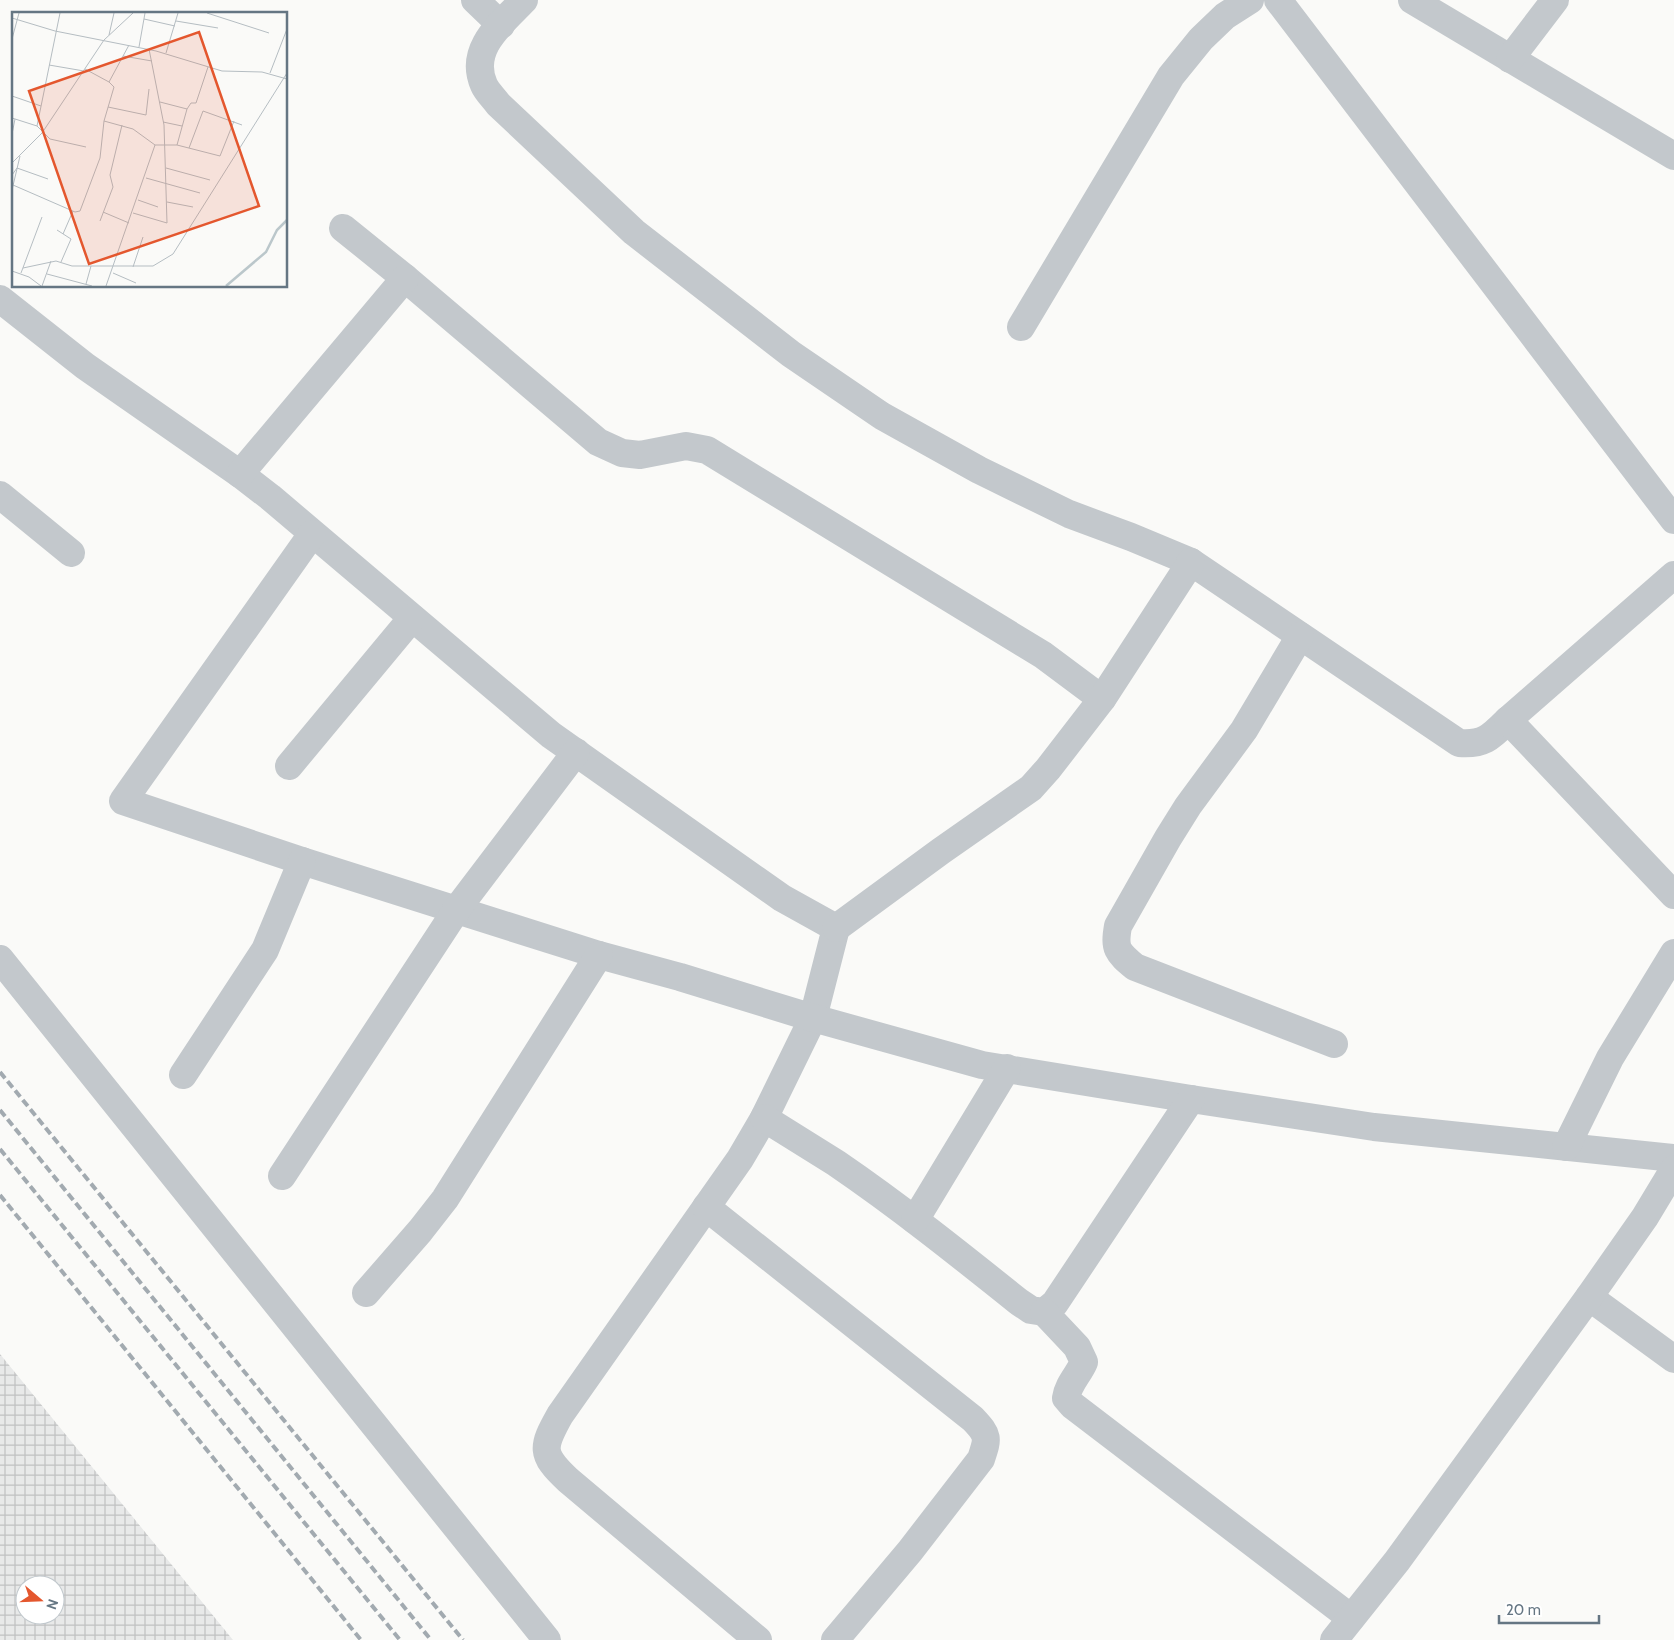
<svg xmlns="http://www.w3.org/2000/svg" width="1674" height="1640" font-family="Cabin,sans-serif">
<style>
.industrial{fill:url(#industrial-grid);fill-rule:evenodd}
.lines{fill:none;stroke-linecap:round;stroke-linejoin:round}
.minor{stroke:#c3c8cc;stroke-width:28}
.rail{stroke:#a2aab0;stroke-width:4;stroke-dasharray:8 4;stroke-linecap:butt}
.inset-river{fill:none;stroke:#bbc7cb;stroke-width:2.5}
.inset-road{fill:none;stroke:#b5bdc2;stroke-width:1}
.view{fill:#e4572e;fill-opacity:0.15;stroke:#e4572e;stroke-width:2.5}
.inset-edge{fill:none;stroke:#657683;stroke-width:2.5}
</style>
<defs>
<pattern id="industrial-grid" width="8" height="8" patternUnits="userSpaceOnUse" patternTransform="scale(1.25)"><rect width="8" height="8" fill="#e8e9e9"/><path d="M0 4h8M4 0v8" fill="none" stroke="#c0c1c2"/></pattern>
</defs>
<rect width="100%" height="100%" fill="#fafaf8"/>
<path class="industrial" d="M0,1354L233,1640H0ZM25,1585H55V1615H25Z"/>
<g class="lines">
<g class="minor">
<polyline points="475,0 501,25"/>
<path d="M524,0C501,24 468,49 484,85C487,92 494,98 498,104L634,232L791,354L882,416L979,470L1069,514L1131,537L1191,562L1459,743C1484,745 1491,737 1508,720"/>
<polyline points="1278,0 1674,520"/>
<polyline points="1412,0 1674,156"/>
<polyline points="1510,59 1555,0"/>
<polyline points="343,228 405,278 598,442 622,453 640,455 686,446 707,450 1043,655 1102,699"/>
<path d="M0,299L85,366L240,474L270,497L551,735L782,898L836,928L813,1018L764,1118L740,1159L560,1415C542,1447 540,1454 568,1480L758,1640"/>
<polyline points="1021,327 1171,76 1201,39 1225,16 1250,0"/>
<polyline points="240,474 405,278"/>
<polyline points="0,495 71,553"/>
<polyline points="312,534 123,801 302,861 599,955 680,977 813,1018 982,1065 1191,1099 1374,1127 1674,1158"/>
<polyline points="1674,575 1508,720 1674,895"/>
<path d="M1300,636L1244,730L1188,806L1168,838L1118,926C1114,949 1117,952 1135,967L1334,1044"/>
<polyline points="289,766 412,618"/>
<polyline points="836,928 941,851 1031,788 1048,769 1102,699 1191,562"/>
<polyline points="0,959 547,1640"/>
<polyline points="183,1075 265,950 302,861"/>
<path d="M764,1118C788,1133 812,1148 836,1163C899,1206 959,1254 1019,1302L1031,1310L1044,1312L1055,1303L1191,1099"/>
<polyline points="1566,1147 1610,1058 1674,953"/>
<polyline points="282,1176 457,909 576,752"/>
<path d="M706,1207L973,1419C989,1436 988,1438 981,1459L910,1551L835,1640"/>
<polyline points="915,1220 1007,1068"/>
<polyline points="366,1293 420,1231 445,1199 599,955"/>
<polyline points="1589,1297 1674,1359"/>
<path d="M1044,1312L1077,1347L1084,1362C1079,1374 1068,1384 1066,1398L1072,1405L1351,1618"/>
<polyline points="1334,1640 1397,1561 1589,1297 1645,1217 1674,1169"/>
</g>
<g class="rail">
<polyline points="0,1072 463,1640"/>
<polyline points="0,1110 431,1640"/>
<polyline points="0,1149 400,1640"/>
<polyline points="0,1195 361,1640"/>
</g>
</g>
<g transform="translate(12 12)">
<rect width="275" height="275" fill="#fafaf8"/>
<path class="inset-river" d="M214,274L254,240L265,218L275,208"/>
<path class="inset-road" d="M195,1L257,21M0,6L43,19L144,39L210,59L250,60L275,67M132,7L163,14M164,9L206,16M97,23L102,1M0,27L7,1M127,35L133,1M154,41L166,1M111,44L140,49M37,53L72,59M73,57L97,70L117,33M258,61L275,17M0,84L29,94M148,90L175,97L165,133M96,95L134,103L137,77M175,97L179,91H184L196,55M0,106L25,114L38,127L74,135M92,109L121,117L143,133M151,110L170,114M25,114L48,1M0,122L3,107M177,136L191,99L230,113M0,151L30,121L92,28L121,1M154,156L198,168M0,163L5,156L36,167M134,166L188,181M1,173L63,200L68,199L88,146L92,109L102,75L97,70M0,178L8,144M126,188L146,195M155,190L181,195M91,200L117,211M121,201L155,211L152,113L137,37M88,209L101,175L98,163L110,113M45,218L59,227L49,250M51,222L61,199M121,255L131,225M11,256L44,249L60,254H141L161,242L275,61M0,259L17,265L29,274M9,261L30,205M101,261L124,271M35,262L80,274M74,272L79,254M30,274L39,249M94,274L143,133H165L208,144L222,109"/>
<path class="view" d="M187,20L247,194L77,252L17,79Z"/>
<rect width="275" height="275" class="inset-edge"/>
</g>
<g transform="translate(40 1600) rotate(109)"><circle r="24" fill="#ffffff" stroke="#c1c8cd"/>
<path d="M0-4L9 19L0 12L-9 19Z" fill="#e4572e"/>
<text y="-8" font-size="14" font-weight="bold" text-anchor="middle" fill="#657683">N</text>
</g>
<path d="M1499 1615v8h100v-8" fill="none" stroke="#657683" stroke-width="2.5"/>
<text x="1506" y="1615" font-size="15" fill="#657683" stroke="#ffffff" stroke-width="4" paint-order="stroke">20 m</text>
</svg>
